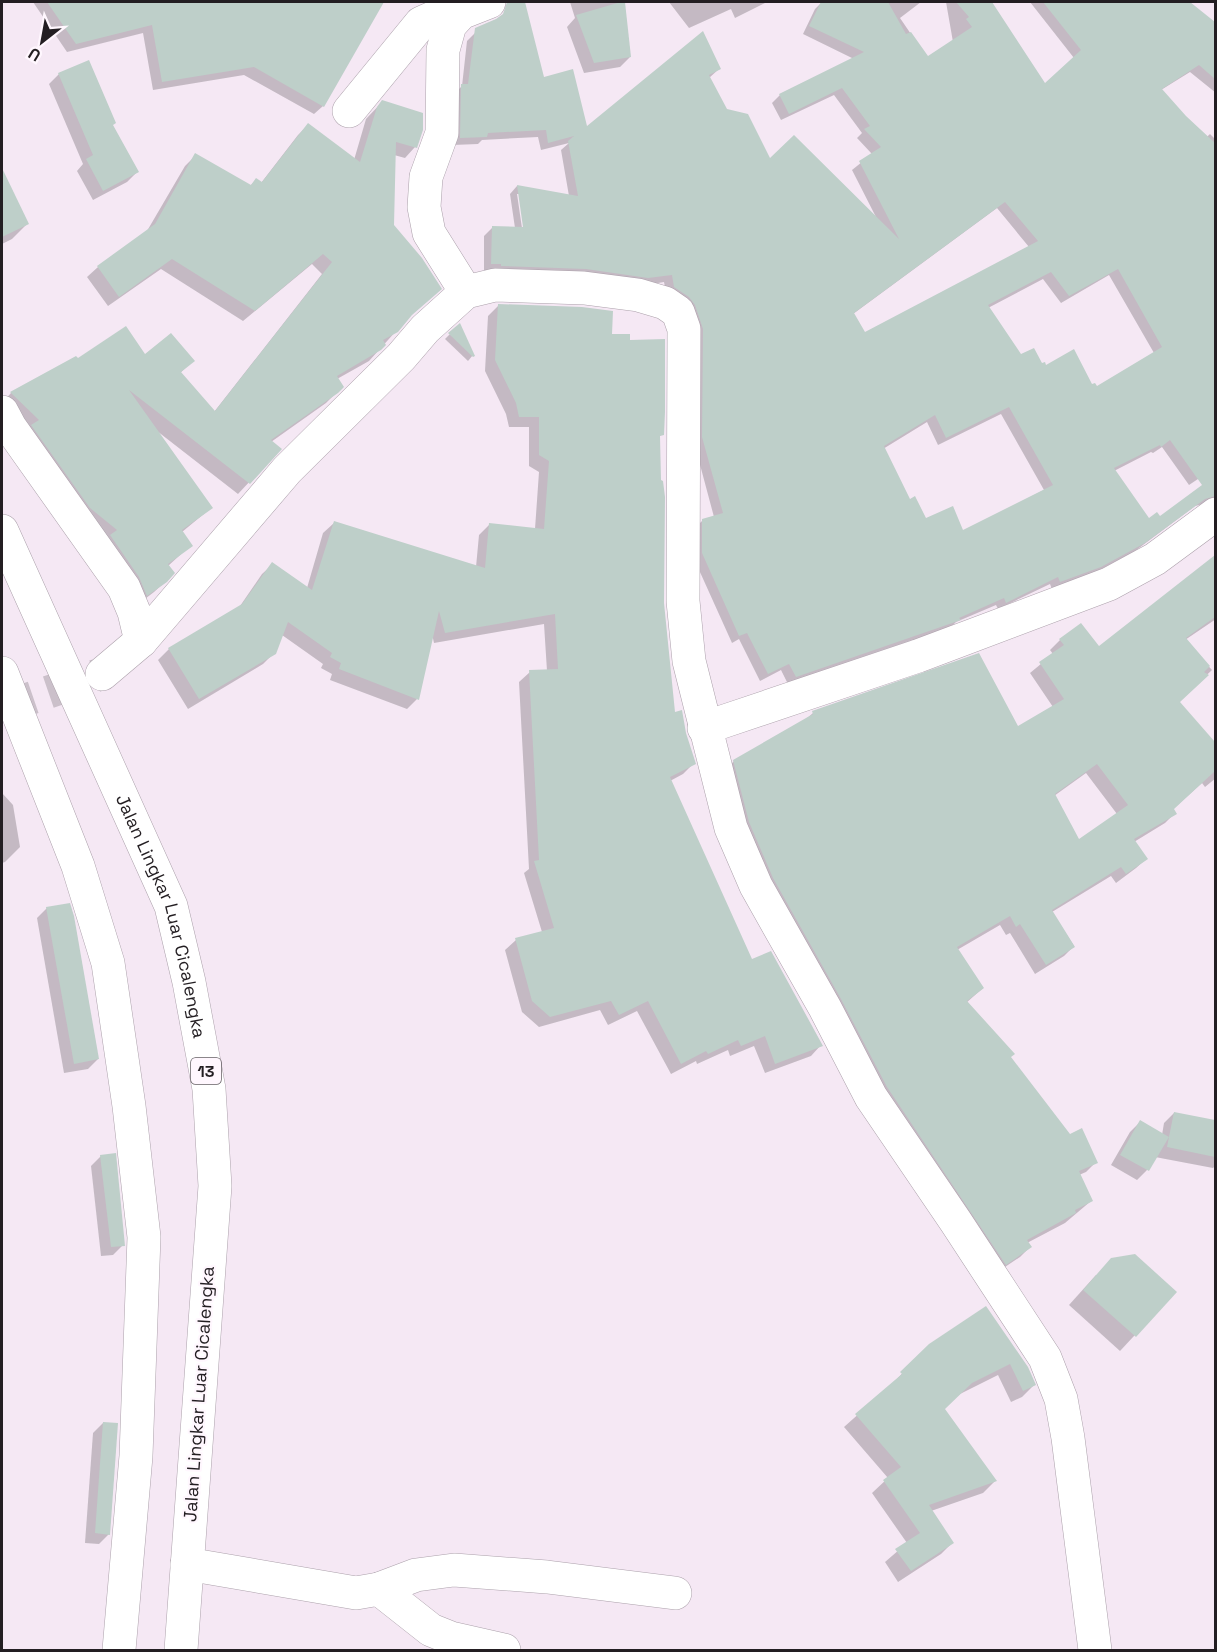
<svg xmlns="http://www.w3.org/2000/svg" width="1217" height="1652" font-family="'Space Grotesk',sans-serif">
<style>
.shadow{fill:#0003;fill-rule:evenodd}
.building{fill:#becfc9;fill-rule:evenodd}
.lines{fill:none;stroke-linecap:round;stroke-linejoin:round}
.secondary-tunnel{stroke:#cbc0ca;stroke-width:33;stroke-dasharray:33 16;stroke-linecap:butt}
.street-casing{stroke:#aca1ab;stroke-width:34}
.secondary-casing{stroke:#aca1ab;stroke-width:34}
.highway-casing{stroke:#aca1ab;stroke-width:34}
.street{stroke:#fff;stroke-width:33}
.secondary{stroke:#fff;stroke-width:33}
.highway{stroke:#fff;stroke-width:33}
.labels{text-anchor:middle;stroke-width:4.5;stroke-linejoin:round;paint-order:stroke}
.shield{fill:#fff7fe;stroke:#655f64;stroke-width:1.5}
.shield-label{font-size:16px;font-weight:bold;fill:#231e22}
.street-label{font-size:18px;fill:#231e22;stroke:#fff7fe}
</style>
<rect width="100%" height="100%" fill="#f5e8f4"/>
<g class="shadow">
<polygon points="33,2 382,2 323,106 314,114 244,75 153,90 143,33 67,52"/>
<polygon points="570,2 624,2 630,57 620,67 584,73 567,27 575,18"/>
<polygon points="669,2 767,2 735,18 731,9 689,28"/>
<path d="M822,2L842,10L869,2H921L900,18L928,59L953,42L946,2H991L1045,86L1074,58L1030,2H1188L1214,23L1212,26L1216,29V93L1190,72L1161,90L1146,134L1216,224V467L1189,485L1162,447L1153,453L1151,452L1114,471L1149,520L1160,518L1209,482L1216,490V501L1195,506L1135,551L1092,574L1052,589L1050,584L998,609L996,605L956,622L951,627L788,684L781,670L760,681L739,639L732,643L695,561V528L703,520L714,517L695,446L664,282L640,286L484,271V236L492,228H515L510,194L517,186L569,196L561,150L569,143L541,150L538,137L482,140L478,144L453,145L454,94L462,86L467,41L475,33L543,79L586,128L719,69L709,78L726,110L770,160L877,219L852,170L872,154L857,138L862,133L834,95L781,120L772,103L780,95L854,59L803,34L815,9ZM517,194H520L526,234L523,235ZM997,208L1029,247L865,334L853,314ZM1109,275L1154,353L1096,388L1020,356L988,308L1043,279L1061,303ZM1001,414L1044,490L963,532L926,520L909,501L883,449L927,422L938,445Z"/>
<polygon points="59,74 111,126 137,172 127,182 93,200 77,171 83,164 49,84"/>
<polygon points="383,101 415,147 405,158 394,155 393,225 407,319 369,361 337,379 342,387 326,403 271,442 280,449 238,494 157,431 211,508 182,532 191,545 168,566 166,581 154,592 137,605 2,403 11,393 77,360 144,357 193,361 180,373 214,412 322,274 312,264 243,321 161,269 108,306 87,277 98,267 147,231 185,166 196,155 250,186 256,180 261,183 298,135 308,125 354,160 366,119"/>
<polygon points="1210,134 1216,140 1216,185 1186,157"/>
<polygon points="2,171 27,224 12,239 2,244"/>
<polygon points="499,305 628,341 662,434 659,437 663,603 674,714 685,734 694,763 683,774 670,781 751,961 821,1045 811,1056 765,1073 754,1046 730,1056 728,1050 697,1064 696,1061 671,1074 637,1011 608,1025 600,1010 539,1027 522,1012 505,950 516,940 542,932 524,873 529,869 519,682 530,672 547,671 544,624 434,643 432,634 417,699 407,709 330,680 332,674 321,668 323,664 282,635 274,653 263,664 188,709 158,660 169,649 238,609 262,574 273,564 307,588 323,533 334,523 476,567 479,535 490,524 535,529 539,472 529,466 529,427 509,427 506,414 485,371 488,316"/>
<polygon points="459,325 473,355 468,361 445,339"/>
<path d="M1216,557V619L1185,640L1212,670L1178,702L1216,745V778L1205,787L1202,783L1173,809L1175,813L1165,823L1134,842L1146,859L1136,868L1116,883L1111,876L1052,912L1074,946L1064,956L1035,974L1010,933L1006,935L1000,925L957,950L983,988L966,1003L1069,1136L1096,1162L1086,1172L1079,1175L1091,1201L1065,1223L1027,1243L1030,1247L1020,1257L996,1273L763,888L724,771L734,761L804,721L813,713L1017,728L1053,707L1030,673L1053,654L1050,650L1060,640L1080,625L1098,649ZM1086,773L1117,814L1078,841L1054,796Z"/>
<polygon points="2,793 13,805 20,847 5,862 2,863"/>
<polygon points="47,908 98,1059 88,1069 64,1073 37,918"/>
<polygon points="1174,1113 1216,1122 1216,1165 1213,1168 1155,1157 1147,1170 1137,1180 1111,1165 1130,1132 1140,1122 1162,1135 1164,1123"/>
<polygon points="101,1156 123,1245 113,1255 101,1256 91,1166"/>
<polygon points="1096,1275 1175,1292 1120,1351 1069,1305"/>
<polygon points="986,1308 1034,1385 1022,1397 1011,1402 998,1375 958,1395 944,1409 995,1481 983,1493 931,1511 952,1543 941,1554 898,1582 885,1562 907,1543 872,1493 888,1478 844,1427 890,1386 930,1345"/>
<polygon points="103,1423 109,1534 99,1544 85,1543 93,1433"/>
</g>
<g class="building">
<polygon points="47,2 384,2 324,107 254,67 162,82 152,25 76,44"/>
<path d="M507,2H525L544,77L573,69L587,126L703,31L721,69L709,75L727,109L748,114L770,158L794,135L899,239L859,161L881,147L864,129L870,126L842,88L789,114L779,94L864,52L809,26L821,2H888L906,34L911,32L928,56L972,27L966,19L969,17L956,2H992L1045,83L1081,50L1043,2H1190L1215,22V79L1199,65L1162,89L1186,116L1215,143V496L1205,499L1145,543L1101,567L1060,582L1058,577L1006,603L1004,598L959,618L961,620L796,677L789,664L768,674L747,633L739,636L702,553V519L723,513L702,437L703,329L695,305L689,297L674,287L672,275L648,278L586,269L501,266V264H491L492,226L523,227L517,185L578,196L568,141L574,136L548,143L546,130L488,133L487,137L460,138L461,84H468L475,28L496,19L503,14ZM1005,202L1038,241L865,332L854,313ZM1118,269L1162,347L1097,386L1095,383L1092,384L1074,349L1046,365L1045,362L1042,363L1034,348L1021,354L988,305L1051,272L1069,296ZM1009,407L1053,485L963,530L953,506L926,518L915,496L910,499L884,446L935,415L946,438ZM1170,440L1202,485L1160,516L1157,512L1149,518L1114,468L1160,445L1161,447Z"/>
<polygon points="621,2 625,2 631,57 594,63 576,15"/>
<polygon points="89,60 116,123 113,125 139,172 103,191 86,159 93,155 58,73"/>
<polygon points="382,100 423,113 423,130 417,148 396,142 394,225 422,258 442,289 412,315 398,332 383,340 386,345 381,350 337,376 344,387 338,393 271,440 282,449 250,484 129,390 213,508 182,530 193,546 168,564 175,573 167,582 147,596 139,577 110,535 117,530 90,508 31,425 39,420 10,392 76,356 78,358 126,326 145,354 171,333 195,361 181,372 215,411 332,262 323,254 255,311 172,259 119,297 97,266 155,224 195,153 251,185 256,178 262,182 308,123 360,162 377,107"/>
<polygon points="2,168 29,224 2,237"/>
<polygon points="498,304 582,307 613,311 612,334 630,334 630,340 665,339 665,412 664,435 660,436 661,480 663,481 665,497 664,603 675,712 682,710 686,733 696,764 670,777 752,959 771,951 823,1046 775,1064 765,1036 741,1046 738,1040 708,1054 706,1051 681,1064 648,1001 619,1015 611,1001 550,1017 532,1001 515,938 554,928 534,861 539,860 529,670 558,669 555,614 445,633 439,611 419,700 339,669 341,663 330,657 332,653 288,622 276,654 199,699 168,648 242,604 272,562 312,590 334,521 485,568 489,523 544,529 549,461 539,455 539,417 519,417 516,403 495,360"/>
<polygon points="460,323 475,356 473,357 448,333"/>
<path d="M1215,555V617L1186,638L1210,666L1204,672L1209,675L1180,702L1215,742V771L1174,809L1177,814L1134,839L1148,859L1126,874L1121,867L1052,910L1075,947L1046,965L1020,924L1016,927L1010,916L957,947L984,988L967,1001L1015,1054L1011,1057L1070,1134L1082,1128L1098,1163L1079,1171L1093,1201L1075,1210L1076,1213L1027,1240L1032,1247L1006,1265L887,1087L841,999L773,878L749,822L733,760L813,714L812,711L979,653L1018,726L1064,699L1039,662L1064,645L1059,639L1081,623L1099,646ZM1097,764L1128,805L1079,839L1055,794Z"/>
<polygon points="70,903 74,916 99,1059 74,1064 46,907"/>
<polygon points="1174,1112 1215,1120 1215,1157 1167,1147"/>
<polygon points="1140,1120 1169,1137 1149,1171 1120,1155"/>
<polygon points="116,1153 125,1246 111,1247 100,1155"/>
<polygon points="1135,1254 1177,1292 1136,1337 1083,1290 1111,1258"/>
<polygon points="986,1306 1028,1367 1036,1385 1023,1391 1010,1364 972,1383 945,1409 997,1481 929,1505 954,1543 911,1571 895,1549 920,1533 883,1480 901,1467 855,1414 902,1374 900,1372 929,1344"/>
<polygon points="103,1422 118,1423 110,1535 95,1533"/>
</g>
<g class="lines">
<polyline class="secondary-tunnel" points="2,708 98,675"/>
<defs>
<g id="street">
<polyline points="349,111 421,23 439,15 461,13"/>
<polyline points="466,292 429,233 424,207 426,177 442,133 443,50 450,25 461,13 489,2"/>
<polyline points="2,412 10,427 124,588 134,612 141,641"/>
<polyline points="187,1564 356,1593 379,1589 416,1575 454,1570 547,1577 675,1593"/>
<polyline points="379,1589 431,1630 451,1638 504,1650"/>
</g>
<g id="secondary">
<polyline points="102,674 141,641 287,470 401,357 425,329 466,292 495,285 584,288 638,295 665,303 678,312 684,329 683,601 689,661 731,828 756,886 825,1008 871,1097 956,1222 1045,1358 1061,1399 1068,1438 1095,1650"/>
<polyline points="704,728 918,656 1109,584 1155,559 1216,514"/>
</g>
<g id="highway">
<path id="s1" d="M2,531L171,906L189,982L209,1089L215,1186L181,1650"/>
<polyline points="2,673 78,866 108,963 129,1106 144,1237 136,1456 119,1650"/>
</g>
</defs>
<use href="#street" class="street-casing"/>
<use href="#secondary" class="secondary-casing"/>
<use href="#highway" class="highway-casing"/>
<use href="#street" class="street"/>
<use href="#secondary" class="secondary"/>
<use href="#highway" class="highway"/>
</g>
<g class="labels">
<rect class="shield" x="191" y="1058" width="30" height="26" rx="4.5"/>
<g class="shield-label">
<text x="206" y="1077">13</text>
</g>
<g class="street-label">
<text dy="6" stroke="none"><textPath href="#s1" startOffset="418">Jalan Lingkar Luar Cicalengka</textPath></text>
<text transform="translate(199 1394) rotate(-86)" y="6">Jalan Lingkar Luar Cicalengka</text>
</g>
</g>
<rect width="1217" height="1652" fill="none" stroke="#231e22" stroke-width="6"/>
<g transform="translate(42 42) rotate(211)" stroke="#fff7fe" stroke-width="4.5" paint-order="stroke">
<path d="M0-4.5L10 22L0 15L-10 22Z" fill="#231e22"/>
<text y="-9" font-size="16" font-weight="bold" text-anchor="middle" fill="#231e22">U</text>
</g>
</svg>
